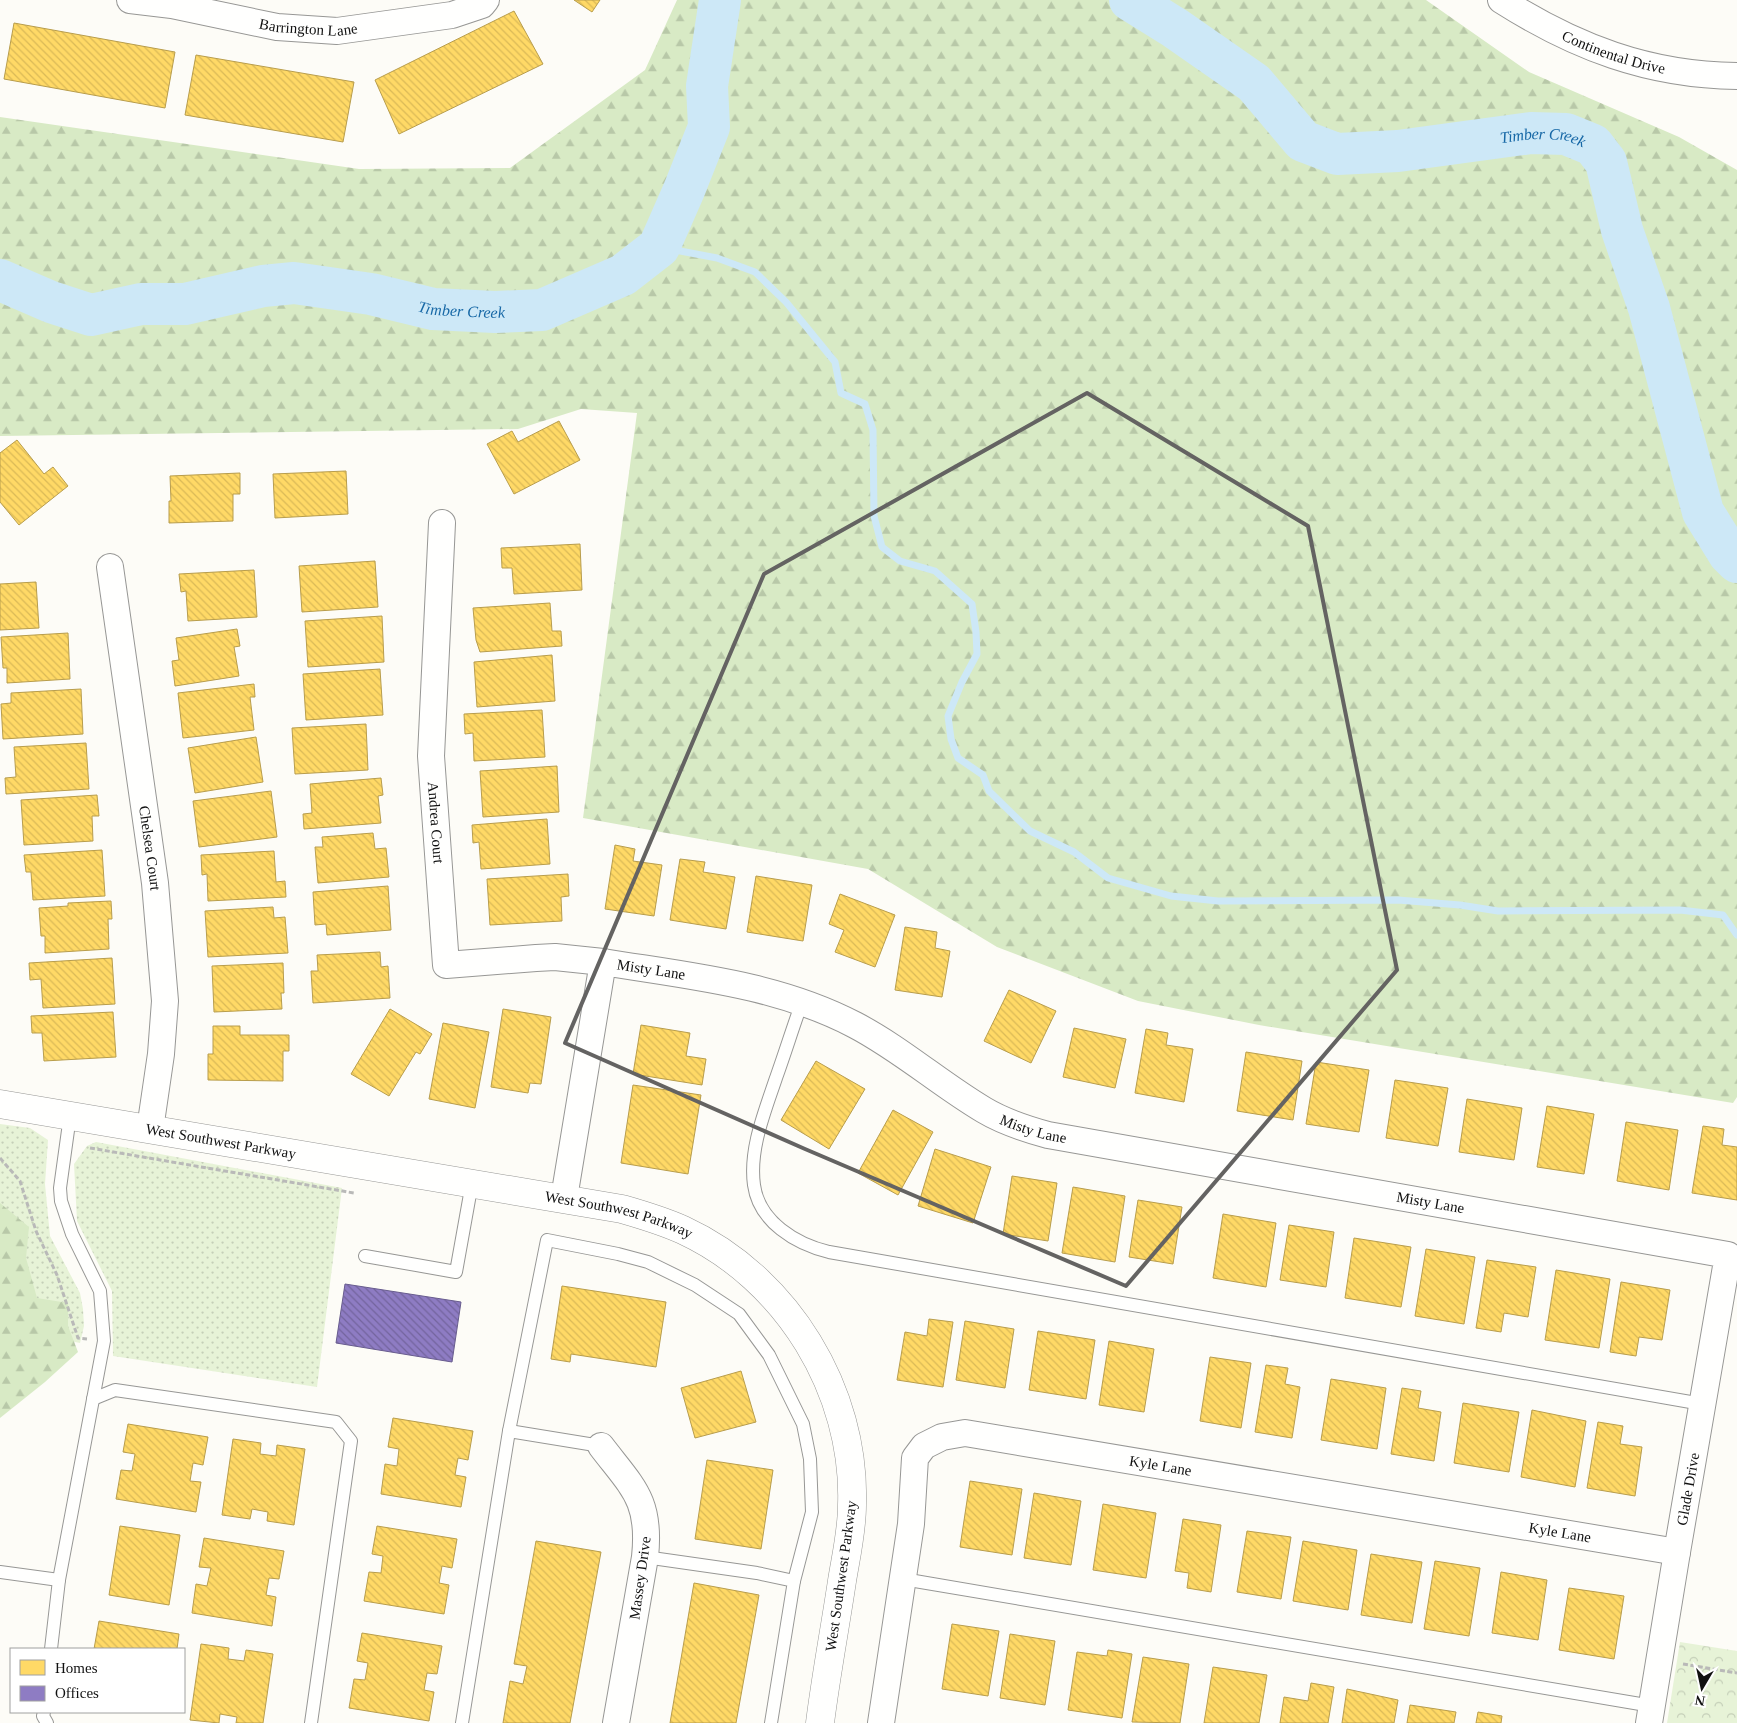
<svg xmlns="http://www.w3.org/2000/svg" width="1737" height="1723" font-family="Georgia,serif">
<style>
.grass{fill:url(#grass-dots)}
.forest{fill:url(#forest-firs)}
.park{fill:url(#park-crowns)}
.homes{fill:url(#homes-back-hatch);stroke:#b89d4c}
.offices{fill:url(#offices-back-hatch);stroke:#685c8e}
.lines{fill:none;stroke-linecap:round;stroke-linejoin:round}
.stream{stroke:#cde8f7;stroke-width:7}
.river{stroke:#cde8f7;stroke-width:42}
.service-casing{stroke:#979795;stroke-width:14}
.minor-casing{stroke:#979795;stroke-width:28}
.tertiary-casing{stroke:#979795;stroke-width:29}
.path{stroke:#b9b9b8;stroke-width:3;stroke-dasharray:5 2.5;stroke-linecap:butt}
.service{stroke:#fffffe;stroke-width:12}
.minor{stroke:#fffffe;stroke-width:26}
.tertiary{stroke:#fffffe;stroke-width:28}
.marked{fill:none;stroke:#646362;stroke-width:4;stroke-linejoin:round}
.labels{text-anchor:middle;stroke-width:5;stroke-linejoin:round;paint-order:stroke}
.street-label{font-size:15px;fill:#111;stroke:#fff}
.water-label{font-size:16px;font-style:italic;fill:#1768a6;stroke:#fff}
</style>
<defs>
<pattern id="grass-dots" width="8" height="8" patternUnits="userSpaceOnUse" patternTransform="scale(1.25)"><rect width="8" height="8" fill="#e7f3d7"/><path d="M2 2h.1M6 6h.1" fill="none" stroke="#c5cfb8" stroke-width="1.8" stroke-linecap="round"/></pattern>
<pattern id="forest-firs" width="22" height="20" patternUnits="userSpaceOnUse" patternTransform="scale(1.25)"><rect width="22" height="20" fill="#d8eac5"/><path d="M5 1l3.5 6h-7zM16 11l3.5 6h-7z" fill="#b8c8a8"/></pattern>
<pattern id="park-crowns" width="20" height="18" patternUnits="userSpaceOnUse" patternTransform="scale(1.25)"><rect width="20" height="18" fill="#e7f3d7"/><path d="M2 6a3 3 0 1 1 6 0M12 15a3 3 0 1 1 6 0" fill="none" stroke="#c5cfb8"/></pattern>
<pattern id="homes-back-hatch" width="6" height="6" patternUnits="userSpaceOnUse" patternTransform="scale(1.25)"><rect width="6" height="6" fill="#ffd966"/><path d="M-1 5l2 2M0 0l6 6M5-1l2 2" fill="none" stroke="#dab957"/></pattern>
<pattern id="offices-back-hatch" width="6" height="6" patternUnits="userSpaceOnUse" patternTransform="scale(1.25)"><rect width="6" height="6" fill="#8e7cc3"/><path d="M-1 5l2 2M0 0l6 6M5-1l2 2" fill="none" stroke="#73649d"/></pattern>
</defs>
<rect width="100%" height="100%" fill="#fdfcf7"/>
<g class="grass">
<polygon points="0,1124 30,1128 48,1140 45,1184 50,1236 80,1293 83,1309 84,1326 80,1343 0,1327"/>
<polygon points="96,1142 342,1188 317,1387 113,1356 112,1291 77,1221 74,1164 87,1146"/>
</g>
<g class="forest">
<polygon points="677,0 1426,0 1529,72 1679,137 1737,170 1737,1097 1733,1103 1259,1025 1138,1001 997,947 868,869 583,818 637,413 581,409 518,429 0,436 0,117 359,169 510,168 645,70"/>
<polygon points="0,1203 29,1227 26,1258 37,1298 68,1303 68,1326 78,1352 45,1382 0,1418"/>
</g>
<polygon class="park" points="1680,1642 1737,1651 1737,1723 1667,1723"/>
<g class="homes">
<polygon points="574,0 600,0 592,12"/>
<polygon points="514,11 543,64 399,134 375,80"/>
<polygon points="14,23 175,52 165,108 4,79"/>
<polygon points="196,55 354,82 343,142 185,115"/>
<polygon points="559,421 580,460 514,494 487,444 512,431 518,442"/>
<polygon points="17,440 44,474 53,467 68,486 19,525 0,502 0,453"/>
<polygon points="346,471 348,514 275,518 273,474"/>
<polygon points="240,473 240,494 233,494 233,521 169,523 169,501 171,501 170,476"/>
<polygon points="580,544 582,590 514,594 512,568 502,568 501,548"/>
<polygon points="375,561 378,607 302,612 299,566"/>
<polygon points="254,570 257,617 188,621 186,591 181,592 179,574"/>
<polygon points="36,582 39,628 0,630 0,584"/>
<polygon points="550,603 552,631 561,631 562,646 480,652 476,640 473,608"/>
<polygon points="382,616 384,662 308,667 305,621"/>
<polygon points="237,629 240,646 234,647 239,676 175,686 172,661 179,660 176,638"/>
<polygon points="68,633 70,679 7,683 7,668 3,668 1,637"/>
<polygon points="552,655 555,701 477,707 474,662"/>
<polygon points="380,669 383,715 306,720 303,674"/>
<polygon points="254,684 255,697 250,697 254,730 183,738 178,693"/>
<polygon points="81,689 83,734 3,739 1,704 11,703 11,693"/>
<polygon points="542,710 545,757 474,761 473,733 465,734 464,714"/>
<polygon points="366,724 368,770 295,774 292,728"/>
<polygon points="256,737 263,782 195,793 188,748"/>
<polygon points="86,743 89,789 6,794 5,778 16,777 14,747"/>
<polygon points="557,766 559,812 483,817 480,771"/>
<polygon points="381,778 383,795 378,796 381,823 304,829 303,814 312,813 310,784"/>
<polygon points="271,791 277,837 199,847 193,801"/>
<polygon points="97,795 99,816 92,816 93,841 24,845 21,800"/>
<polygon points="547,819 550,864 481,869 479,842 473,843 472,825"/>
<polygon points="373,833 375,849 386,848 389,877 318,883 315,847 323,847 322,837"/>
<polygon points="615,845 635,849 633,861 662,865 654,916 605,909"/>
<polygon points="102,850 105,896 33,900 31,872 26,872 24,855"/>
<polygon points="274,851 276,882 285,881 286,897 208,901 207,874 202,875 201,855"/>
<polygon points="680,859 705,862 703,872 735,877 726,929 670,920"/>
<polygon points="568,874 569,896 561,897 562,921 490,925 487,879"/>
<polygon points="756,876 812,885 803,941 747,932"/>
<polygon points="388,886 391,930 327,935 326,924 315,925 313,892"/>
<polygon points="840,894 895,915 875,967 835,952 844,930 829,924"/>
<polygon points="111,901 112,919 108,919 109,949 45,953 45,936 41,936 39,908 68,906 68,903"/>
<polygon points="273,907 274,918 285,917 288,953 208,957 205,911"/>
<polygon points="905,927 937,932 935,948 950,951 942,997 895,990"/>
<polygon points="380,952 381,967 388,966 390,998 313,1003 311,971 318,971 317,955"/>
<polygon points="112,958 115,1004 43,1008 41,979 30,980 29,963"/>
<polygon points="283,963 284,993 281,993 282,1009 214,1012 212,966"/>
<polygon points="1009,990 1056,1011 1031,1063 984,1041"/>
<polygon points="390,1009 432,1034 420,1054 416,1052 389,1096 351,1074"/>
<polygon points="503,1009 551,1017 541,1084 530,1083 528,1093 491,1087"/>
<polygon points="113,1012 116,1057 44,1061 42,1033 32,1033 31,1016"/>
<polygon points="443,1023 489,1032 475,1108 429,1099"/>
<polygon points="641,1025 690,1033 686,1056 706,1059 702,1085 633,1074"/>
<polygon points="213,1026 240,1026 240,1035 289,1035 289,1051 283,1051 283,1081 208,1080 208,1054 213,1054"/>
<polygon points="1074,1028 1126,1039 1115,1088 1063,1077"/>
<polygon points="1146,1029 1168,1033 1166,1045 1193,1049 1184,1102 1135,1093"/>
<polygon points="1246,1052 1302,1061 1293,1120 1237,1111"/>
<polygon points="816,1061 865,1089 829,1149 781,1120"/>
<polygon points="1316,1062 1369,1070 1359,1132 1306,1124"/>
<polygon points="1395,1080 1448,1088 1438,1146 1386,1138"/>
<polygon points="633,1085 701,1095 688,1174 621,1163"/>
<polygon points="1467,1099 1522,1108 1514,1160 1459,1152"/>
<polygon points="1547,1106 1594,1114 1584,1174 1537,1167"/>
<polygon points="893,1110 933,1132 898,1195 858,1173"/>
<polygon points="1626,1122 1678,1130 1669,1190 1617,1181"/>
<polygon points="1703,1126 1724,1129 1722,1145 1737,1147 1737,1200 1692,1193"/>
<polygon points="935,1149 991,1167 973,1223 918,1206"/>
<polygon points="1012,1176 1057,1183 1048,1241 1003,1234"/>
<polygon points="1073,1187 1125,1196 1115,1262 1062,1253"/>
<polygon points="1138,1200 1182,1207 1173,1264 1129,1257"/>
<polygon points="1223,1214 1276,1223 1266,1287 1213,1278"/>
<polygon points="1289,1225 1334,1232 1326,1287 1280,1280"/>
<polygon points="1354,1238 1411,1247 1401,1307 1345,1298"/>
<polygon points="1426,1249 1475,1257 1464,1324 1415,1316"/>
<polygon points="1487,1260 1536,1267 1528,1317 1504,1313 1501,1332 1476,1328"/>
<polygon points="1556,1270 1610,1279 1599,1348 1545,1340"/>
<polygon points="1621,1282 1670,1290 1662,1340 1639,1337 1636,1356 1610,1352"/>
<polygon points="562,1286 666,1302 656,1367 571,1354 570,1362 551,1359"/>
<polygon points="929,1319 953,1322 943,1387 897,1380 905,1332 927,1336"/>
<polygon points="965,1321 1014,1329 1005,1388 956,1380"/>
<polygon points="1038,1331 1095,1340 1086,1399 1029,1390"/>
<polygon points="1109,1341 1154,1349 1144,1412 1099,1405"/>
<polygon points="1210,1357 1251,1363 1241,1428 1200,1421"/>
<polygon points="1266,1365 1288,1368 1285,1384 1300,1387 1292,1438 1255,1432"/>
<polygon points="741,1371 756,1422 695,1438 681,1388"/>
<polygon points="1331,1379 1386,1388 1377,1449 1321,1440"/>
<polygon points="1402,1388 1421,1391 1418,1408 1441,1412 1434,1461 1391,1454"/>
<polygon points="1463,1403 1519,1412 1509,1472 1454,1463"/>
<polygon points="1532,1410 1586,1421 1575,1487 1521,1477"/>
<polygon points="393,1418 473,1431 468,1460 458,1458 455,1475 466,1477 461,1507 381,1494 385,1464 397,1466 399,1449 388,1447"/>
<polygon points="1598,1422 1623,1426 1620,1444 1642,1447 1635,1496 1587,1488"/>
<polygon points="128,1424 208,1437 203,1465 193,1463 190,1481 201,1482 196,1512 116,1499 121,1470 132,1471 135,1454 123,1452"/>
<polygon points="233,1439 261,1443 260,1454 276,1456 277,1445 305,1449 294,1525 267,1521 268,1512 252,1509 250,1519 222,1515"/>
<polygon points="707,1460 773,1470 761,1549 695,1539"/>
<polygon points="970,1481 1022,1489 1012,1555 960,1547"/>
<polygon points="1034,1493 1081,1501 1071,1565 1024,1558"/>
<polygon points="1103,1504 1156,1513 1146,1578 1093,1570"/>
<polygon points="1183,1519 1221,1525 1211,1592 1187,1588 1189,1573 1175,1571"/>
<polygon points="120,1526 180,1535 169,1605 109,1595"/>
<polygon points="377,1526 457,1539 452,1568 442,1566 439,1583 449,1585 444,1614 364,1601 369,1572 381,1573 383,1556 372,1554"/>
<polygon points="1247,1531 1291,1537 1281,1599 1237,1592"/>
<polygon points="204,1538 284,1551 279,1579 269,1578 266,1595 276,1597 272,1626 192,1613 196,1584 207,1586 211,1568 199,1567"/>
<polygon points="536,1541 601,1552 570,1723 503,1723 510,1681 523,1684 527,1666 514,1664"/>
<polygon points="1303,1541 1357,1550 1348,1610 1293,1601"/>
<polygon points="1371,1554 1422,1562 1412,1623 1361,1615"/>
<polygon points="1435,1561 1480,1568 1469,1636 1424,1629"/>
<polygon points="1501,1572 1547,1580 1538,1640 1492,1633"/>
<polygon points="694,1583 759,1595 736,1723 670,1723"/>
<polygon points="1569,1588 1624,1596 1614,1659 1559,1650"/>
<polygon points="99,1621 179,1634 177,1649 94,1649"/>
<polygon points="952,1624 999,1631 988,1696 942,1689"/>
<polygon points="362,1633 442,1646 437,1674 427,1673 424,1690 434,1692 429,1721 349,1708 354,1679 365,1680 368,1663 357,1661"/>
<polygon points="1010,1634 1055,1641 1045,1705 1000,1698"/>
<polygon points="201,1644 229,1648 228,1659 244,1661 246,1650 273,1654 263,1723 236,1723 237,1717 220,1714 219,1723 190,1720"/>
<polygon points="1108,1650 1132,1654 1122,1718 1068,1710 1077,1652 1107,1656"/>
<polygon points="1143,1657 1189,1664 1180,1723 1132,1722"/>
<polygon points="1213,1667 1267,1675 1259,1723 1204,1723"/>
<polygon points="1311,1683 1334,1687 1328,1723 1280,1723 1284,1697 1308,1701"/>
<polygon points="1347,1689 1398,1700 1394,1723 1342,1723"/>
<polygon points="1410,1705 1456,1712 1454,1723 1407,1723"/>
<polygon points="1478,1712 1502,1716 1501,1723 1476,1723"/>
</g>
<polygon class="offices" points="345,1284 461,1302 452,1362 336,1343"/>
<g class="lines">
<polyline class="stream" points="659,247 717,258 755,272 786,302 835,362 841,393 865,404 873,430 874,516 882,547 900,561 935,571 972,604 976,632 977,654 962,682 948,716 951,739 958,758 983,775 989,791 1030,831 1074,852 1108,878 1171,896 1218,901 1398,900 1460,905 1498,911 1680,910 1723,915 1737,935"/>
<g class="river">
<path id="s1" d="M1130,0L1175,28L1254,83L1303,141L1337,154L1398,151L1531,133L1566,134L1593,145L1606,162L1622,230L1649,308L1703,512L1729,554L1737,562"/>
<path id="s2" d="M0,280L51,302L91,315L141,304H185L263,286L294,283L371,294L433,309L495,312L542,310L623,275L659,247L684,190L709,127L707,86L720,0"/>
</g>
<defs>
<g id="service">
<path d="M802,1002C793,1027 785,1053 776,1078C765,1111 749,1149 754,1185C759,1222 796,1244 829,1252L1702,1404"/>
<polyline points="365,1256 456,1272 472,1183"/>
<polyline points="93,1399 115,1390 336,1422 351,1441 311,1723"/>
<polyline points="509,1431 547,1240 618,1254 648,1262 695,1285 739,1314 769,1355 803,1424 810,1459 812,1512 794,1581"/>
<polyline points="645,1557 757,1573 794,1581 771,1723"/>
<polyline points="0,1572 59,1580"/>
<polyline points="903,1579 1652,1706"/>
<polyline points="51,1649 59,1580 104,1341 100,1291 72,1234 61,1201 60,1188 70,1116"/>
<polyline points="44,1712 43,1716 47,1723"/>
<polyline points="462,1723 509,1431 601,1446"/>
</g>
<g id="minor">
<path id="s3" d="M130,0L172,5L277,27L337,31L452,15L482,5L486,0"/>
<path id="s4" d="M1501,0C1575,47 1648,75 1737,76"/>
<path id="s5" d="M442,523L431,756L446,965L536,958L555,957L603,962"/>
<path id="s6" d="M110,567L155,883L165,1001L161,1054L150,1129"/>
<path id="s7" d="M564,1198L603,962C688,976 777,984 855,1025C901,1049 940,1084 984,1110C1004,1122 1026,1129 1048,1135L1728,1255L1677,1552L1649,1723"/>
<path d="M601,1446C633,1488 651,1500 645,1557L616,1723"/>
<path id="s8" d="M881,1723L911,1524L915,1458L924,1446L942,1437L965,1433L977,1435L1677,1552"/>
</g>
<g id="tertiary">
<path id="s9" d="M0,1104L622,1209C643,1215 663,1221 683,1230C787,1278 856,1391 852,1505C852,1531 846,1556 842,1581C835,1628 826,1675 820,1723"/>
</g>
</defs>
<use href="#service" class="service-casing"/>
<use href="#minor" class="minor-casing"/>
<use href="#tertiary" class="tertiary-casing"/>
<g class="path">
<polyline points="90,1148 354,1193"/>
<polyline points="0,1158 20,1181 36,1231 57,1275 78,1338 87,1339"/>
<polyline points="1683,1664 1737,1673"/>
</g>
<use href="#service" class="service"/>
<use href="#minor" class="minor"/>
<use href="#tertiary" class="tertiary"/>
</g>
<path class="marked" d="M1087,393L1308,526L1397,970L1126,1286L805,1149L565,1043L764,574Z"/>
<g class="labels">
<g class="street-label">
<text dy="5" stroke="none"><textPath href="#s3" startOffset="181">Barrington Lane</textPath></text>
<text dy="5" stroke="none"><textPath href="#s4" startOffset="125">Continental Drive</textPath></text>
<text dy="5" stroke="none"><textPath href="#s5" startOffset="300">Andrea Court</textPath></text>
<text dy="5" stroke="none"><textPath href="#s6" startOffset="284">Chelsea Court</textPath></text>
<text dy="5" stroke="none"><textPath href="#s7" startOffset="288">Misty Lane</textPath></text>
<text dy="5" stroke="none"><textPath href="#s7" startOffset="708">Misty Lane</textPath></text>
<text dy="5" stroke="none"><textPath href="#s9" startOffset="224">West Southwest Parkway</textPath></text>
<text dy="5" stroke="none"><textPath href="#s7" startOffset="1112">Misty Lane</textPath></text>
<text dy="5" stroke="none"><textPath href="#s9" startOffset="629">West Southwest Parkway</textPath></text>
<text dy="5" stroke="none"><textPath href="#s8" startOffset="524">Kyle Lane</textPath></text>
<text transform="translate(1688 1489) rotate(-80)" y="5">Glade Drive</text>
<text dy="5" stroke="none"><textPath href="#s8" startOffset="929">Kyle Lane</textPath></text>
<text transform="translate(841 1576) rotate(-82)" y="5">West Southwest Parkway</text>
<text transform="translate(640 1578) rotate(-82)" y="5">Massey Drive</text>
</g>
<g class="water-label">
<text dy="6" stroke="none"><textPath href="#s1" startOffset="469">Timber Creek</textPath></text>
<text dy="6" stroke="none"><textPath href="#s2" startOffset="474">Timber Creek</textPath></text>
</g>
</g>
<rect x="10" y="1648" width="175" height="65" fill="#ffffff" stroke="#a0a0a0"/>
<rect x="20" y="1660" width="25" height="15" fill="#ffd966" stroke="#a0a0a0"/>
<text x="55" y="1673" font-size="15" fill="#111111">Homes</text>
<rect x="20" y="1686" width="25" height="15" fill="#8e7cc3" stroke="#a0a0a0"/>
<text x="55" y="1698" font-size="15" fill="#111111">Offices</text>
<g transform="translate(1702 1688) rotate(189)" stroke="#ffffff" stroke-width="4" paint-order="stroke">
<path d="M0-4L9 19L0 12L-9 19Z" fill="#111111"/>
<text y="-8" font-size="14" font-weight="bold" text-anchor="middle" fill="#111111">N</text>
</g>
</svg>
